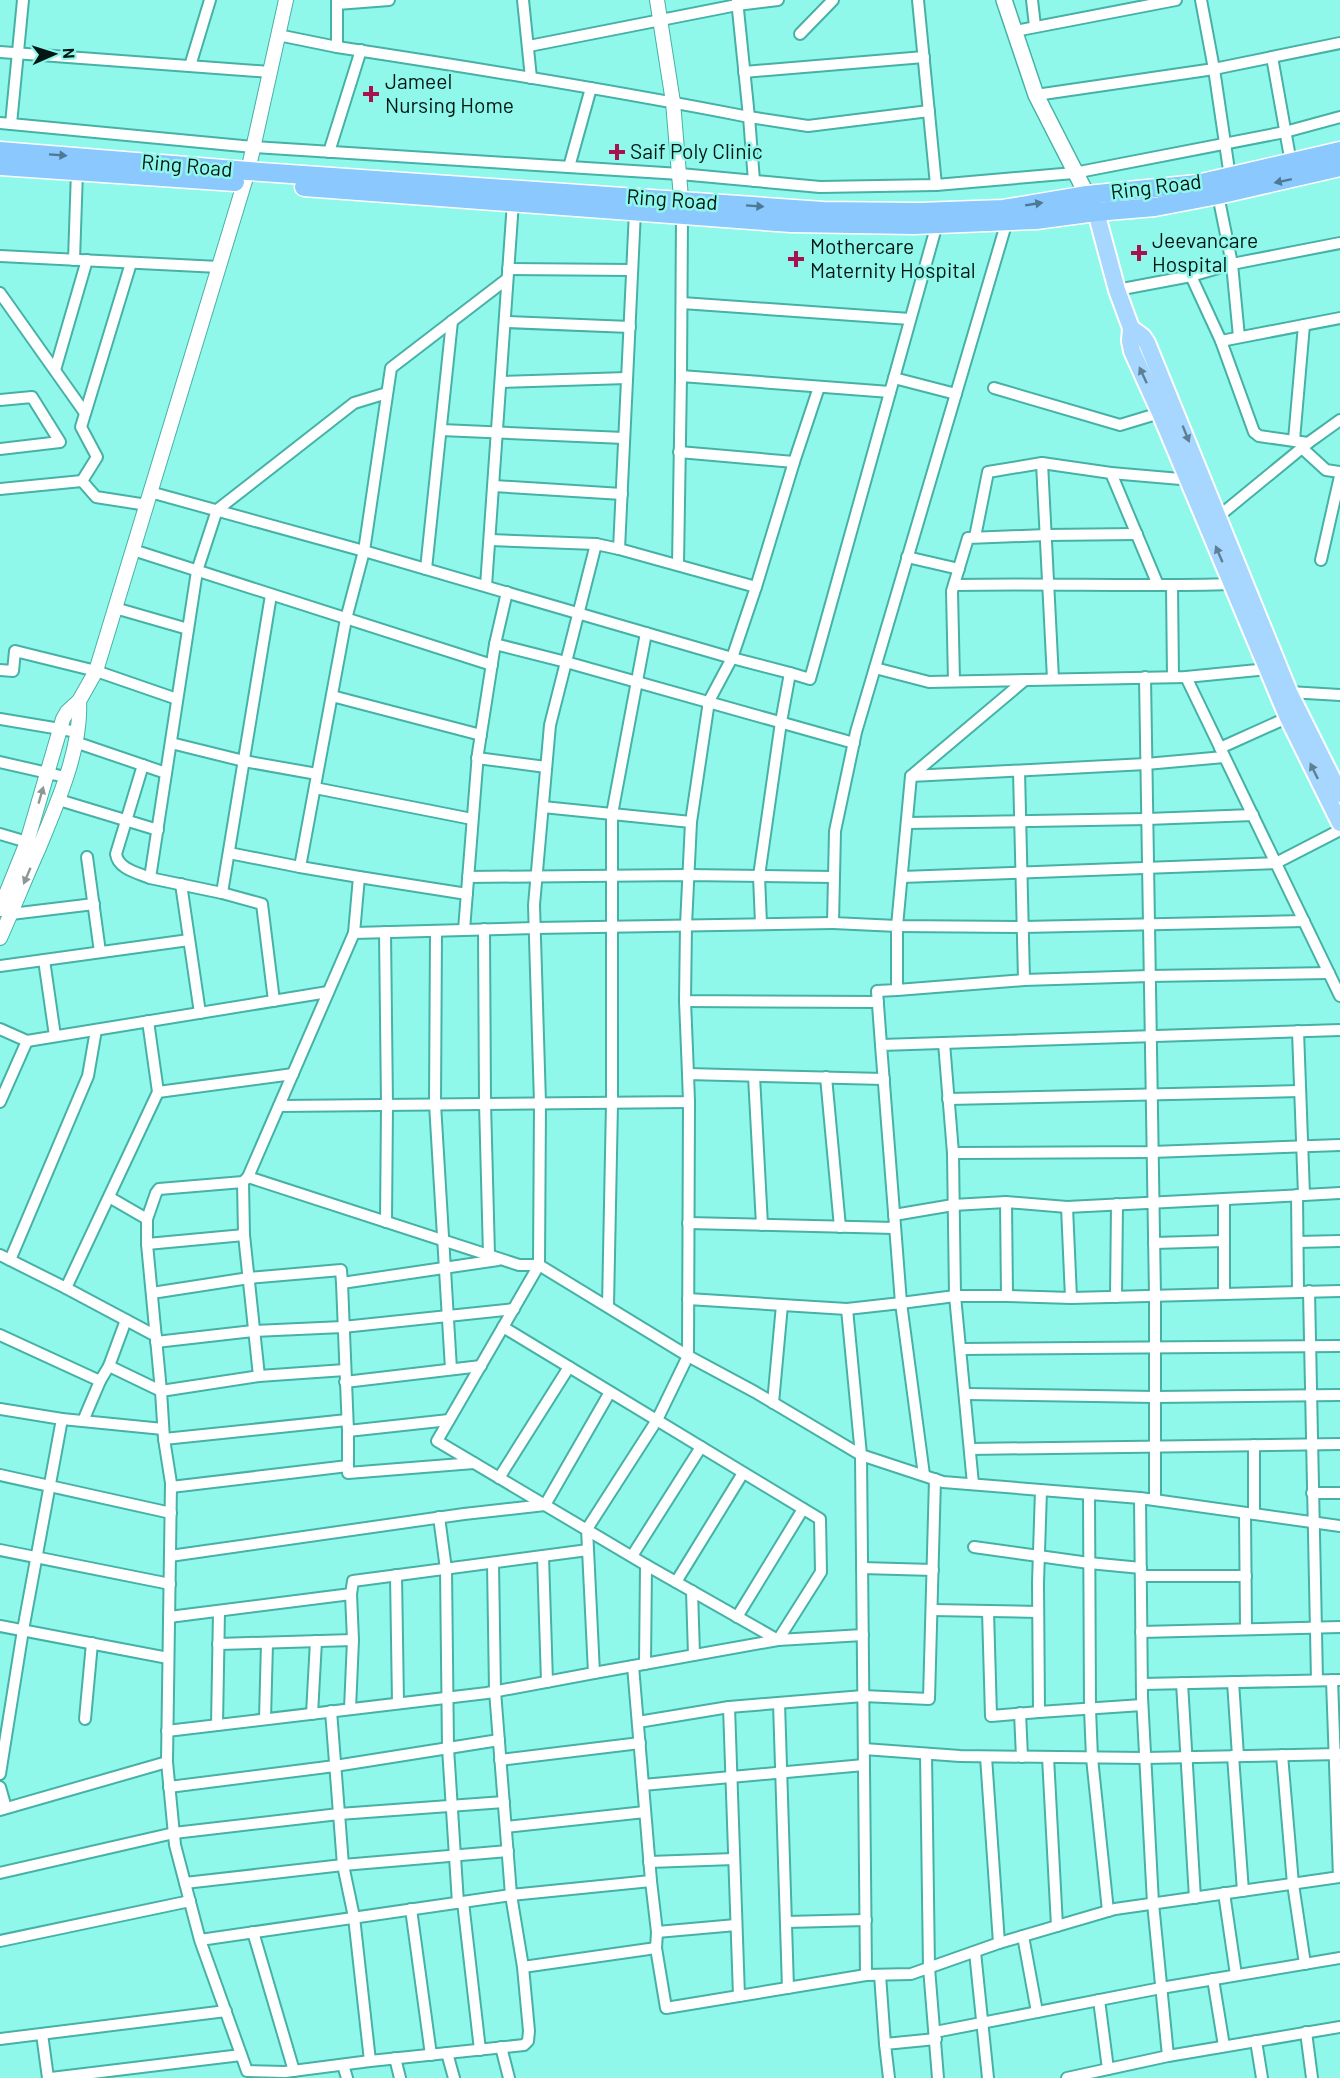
<svg xmlns="http://www.w3.org/2000/svg" width="1340" height="2078" font-family="Barlow,sans-serif">
<style>
.lines{fill:none;stroke-linecap:round;stroke-linejoin:round}
.minor-casing{stroke:#46b1a6;stroke-width:14}
.tertiary-casing{stroke:#46b1a6;stroke-width:16}
.secondary-casing{stroke:#46b1a6;stroke-width:18}
.primary-casing{stroke:#fff;stroke-width:20}
.trunk-casing{stroke:#fff;stroke-width:21}
.minor{stroke:#fff;stroke-width:10}
.tertiary{stroke:#fff;stroke-width:14}
.secondary{stroke:#fff;stroke-width:15}
.primary{stroke:#a7d6fe;stroke-width:16}
.trunk{stroke:#8ac8fe;stroke-width:18}
.oneway{fill:#4d7995}
.oneway2{fill:#5d8095}
.oneway3{fill:#8d9796}
.poi-dot{fill:#a6124d;stroke:#90f8eb;stroke-width:2}
.labels{text-anchor:middle;stroke-width:5;stroke-linejoin:round;paint-order:stroke}
.poi-label{font-size:21px;fill:#021815;stroke:#90f8eb;text-anchor:start}
.street-label{font-size:21px;fill:#021815;stroke:#90f8eb}
</style>
<rect width="100%" height="100%" fill="#90f8eb"/>
<g class="lines">
<defs>
<g id="minor">
<polyline points="523,0 531,78"/>
<polyline points="737,0 749,117 808,126 929,111"/>
<polyline points="918,0 936,185"/>
<polyline points="1032,0 1035,26"/>
<polyline points="1201,0 1214,69 1230,177"/>
<polyline points="337,4 389,0"/>
<polyline points="1015,31 1176,0"/>
<polyline points="800,34 833,0"/>
<polyline points="278,35 337,47 337,0"/>
<polyline points="529,46 737,5 778,0"/>
<path d="M337,47C475,68 612,90 749,117L754,181"/>
<polyline points="0,52 270,72"/>
<polyline points="1272,57 1291,163"/>
<polyline points="190,66 210,0"/>
<polyline points="744,72 924,57"/>
<polyline points="1036,95 1214,69 1340,43"/>
<polyline points="0,123 253,147 680,174 820,187 936,185 1074,173 1285,132 1340,117"/>
<polyline points="11,124 23,0"/>
<polyline points="329,152 361,50"/>
<polyline points="569,167 591,88"/>
<polyline points="1218,195 1232,264 1239,337"/>
<polyline points="635,211 619,549 596,544 550,725 534,905 540,1103 539,1265 688,1356 755,1392 861,1455 943,1482 1140,1498 1340,1526"/>
<polyline points="0,256 219,267"/>
<polyline points="74,260 77,171"/>
<polyline points="508,269 632,270"/>
<polyline points="1191,276 1221,341 1254,432 1259,436 1308,443"/>
<polyline points="1117,290 1191,276 1232,264 1340,243"/>
<polyline points="0,293 85,413"/>
<polyline points="682,303 910,319"/>
<polyline points="505,322 630,327"/>
<polyline points="1221,341 1340,318"/>
<polyline points="55,370 87,260"/>
<polyline points="681,376 682,215"/>
<polyline points="894,378 956,394"/>
<polyline points="501,382 627,378"/>
<polyline points="994,388 1120,425 1163,412"/>
<polyline points="0,400 32,397 60,442 0,449"/>
<polyline points="441,430 624,438"/>
<polyline points="1294,440 1304,325"/>
<polyline points="1302,448 1326,470 1340,472"/>
<polyline points="679,452 794,462 756,587"/>
<polyline points="794,462 819,387"/>
<polyline points="1111,473 1158,585"/>
<polyline points="82,481 97,457 81,427 131,263"/>
<polyline points="494,486 622,494"/>
<polyline points="0,489 82,481 96,497 147,505"/>
<polyline points="150,492 364,551 732,658 709,701 691,822 686,925 685,1001 878,1002"/>
<polyline points="1219,516 1308,443 1340,420"/>
<polyline points="975,537 988,472 1042,463"/>
<polyline points="490,540 596,544"/>
<polyline points="619,549 756,587 732,658 790,673"/>
<polyline points="133,550 492,665"/>
<polyline points="907,557 959,569"/>
<polyline points="1321,560 1340,476"/>
<polyline points="678,565 681,376 890,392"/>
<polyline points="426,569 452,321"/>
<path d="M954,585C1047,583 1139,587 1232,584"/>
<polyline points="486,586 513,202"/>
<polyline points="1172,586 1173,677"/>
<polyline points="271,595 222,893 262,904 274,1001"/>
<polyline points="115,608 188,629"/>
<polyline points="495,644 507,592"/>
<polyline points="875,668 929,682 1186,677 1268,669"/>
<polyline points="0,670 13,671 15,651 96,671 177,699"/>
<polyline points="1145,677 1155,1296 1155,1500"/>
<polyline points="1186,677 1340,996"/>
<polyline points="1053,679 1042,463 1111,473 1192,480"/>
<polyline points="1025,680 911,776 897,926 1023,927 1304,921"/>
<polyline points="954,681 952,591 968,538 1046,535 1137,534"/>
<polyline points="1289,692 1340,695"/>
<polyline points="332,696 481,735"/>
<polyline points="0,719 78,732"/>
<polyline points="75,742 166,773"/>
<polyline points="171,743 244,761 317,774"/>
<polyline points="1220,748 1291,716"/>
<polyline points="477,758 546,767"/>
<polyline points="0,762 65,777"/>
<path d="M143,765L116,854C118,869 138,873 150,878"/>
<polyline points="911,776 1146,764 1224,757"/>
<polyline points="315,788 472,819"/>
<polyline points="59,800 158,830"/>
<polyline points="543,807 691,822"/>
<polyline points="907,823 1147,819 1253,815"/>
<polyline points="0,834 34,844"/>
<polyline points="229,853 300,867"/>
<polyline points="87,857 100,952"/>
<polyline points="359,877 467,894"/>
<polyline points="468,877 688,875 834,877"/>
<polyline points="902,877 1276,863 1340,830"/>
<polyline points="181,884 200,1013"/>
<polyline points="222,893 150,878 197,571 217,510 354,403 387,393"/>
<polyline points="11,914 94,904"/>
<polyline points="761,924 759,876 781,722 790,673 810,679 937,224"/>
<polyline points="484,929 485,1103 489,1255"/>
<polyline points="464,930 478,753 495,644 566,662 854,743"/>
<polyline points="436,931 435,1104 451,1369"/>
<polyline points="385,932 387,1105 386,1222"/>
<polyline points="354,933 359,877 300,867 346,619 364,551 391,368 507,279"/>
<polyline points="44,960 55,1036"/>
<polyline points="0,966 189,940"/>
<polyline points="1024,980 1149,976 1329,973"/>
<polyline points="897,990 1024,980 1019,771"/>
<polyline points="685,1001 688,1074"/>
<polyline points="0,1029 27,1041 328,992"/>
<polyline points="1340,1030 881,1045 901,1303 955,1296 1007,1296 1071,1298 1340,1291"/>
<polyline points="1298,1031 1304,1195 1340,1193"/>
<polyline points="944,1043 953,1153 1152,1152 1340,1145"/>
<polyline points="881,1045 877,991 897,990 897,926 833,923 835,831 856,732 1007,221"/>
<polyline points="754,1076 762,1225"/>
<polyline points="826,1077 840,1227"/>
<polyline points="158,1092 293,1074"/>
<polyline points="948,1099 1300,1091"/>
<polyline points="0,1102 27,1041"/>
<polyline points="279,1106 689,1102 688,1074 884,1079"/>
<polyline points="953,1153 955,1296 973,1484"/>
<polyline points="248,1177 519,1265 539,1265 437,1441 646,1565 778,1640 863,1635"/>
<polyline points="1297,1195 1298,1291"/>
<polyline points="109,1197 147,1219 147,1244 161,1391"/>
<polyline points="1224,1199 1224,1294"/>
<polyline points="1006,1202 1007,1296"/>
<polyline points="1067,1207 1071,1298"/>
<polyline points="894,1215 953,1205 1006,1202 1067,1207 1304,1195"/>
<polyline points="147,1219 156,1193 159,1189 243,1182"/>
<polyline points="688,1223 895,1228"/>
<polyline points="1298,1242 1340,1241"/>
<polyline points="1154,1243 1224,1241"/>
<polyline points="147,1244 244,1235"/>
<polyline points="0,1255 66,1288 158,1092 148,1021"/>
<polyline points="10,1260 88,1076 96,1030"/>
<polyline points="66,1288 156,1336"/>
<polyline points="1309,1291 1317,1680"/>
<polyline points="152,1293 249,1278 341,1270 342,1283"/>
<polyline points="1116,1297 1117,1204"/>
<polyline points="688,1299 847,1309 901,1303 924,1475"/>
<polyline points="608,1306 612,1103 612,814 646,633"/>
<polyline points="847,1309 861,1455 866,1975 911,1974 999,1943 1115,1909 1340,1877"/>
<path d="M503,1327C609,1391 714,1455 820,1519L821,1572L778,1640L594,1673L587,1529L657,1420L688,1356L689,1102"/>
<polyline points="0,1335 100,1381 109,1366 161,1391"/>
<polyline points="156,1342 253,1331 343,1327 514,1309"/>
<polyline points="962,1349 1340,1346"/>
<polyline points="109,1366 126,1320"/>
<polyline points="259,1376 345,1370"/>
<polyline points="345,1382 481,1366"/>
<polyline points="966,1394 1155,1397 1340,1395"/>
<polyline points="773,1403 782,1305"/>
<polyline points="0,1409 62,1419"/>
<polyline points="449,1420 348,1431 342,1283 498,1260"/>
<polyline points="83,1421 100,1381"/>
<polyline points="348,1431 348,1473 474,1463"/>
<polyline points="164,1439 347,1420"/>
<polyline points="1254,1445 1254,1514"/>
<polyline points="970,1449 1340,1444"/>
<polyline points="0,1475 171,1513"/>
<polyline points="499,1478 569,1367"/>
<polyline points="171,1487 348,1466"/>
<polyline points="1041,1490 1038,1583 1039,1712 1142,1705"/>
<polyline points="1312,1493 1340,1493"/>
<polyline points="1089,1494 1090,1709 1092,1758 1108,1911"/>
<polyline points="1140,1498 1142,1697 1153,1903 1168,2056"/>
<polyline points="1245,1513 1246,1629"/>
<polyline points="439,1517 446,1569 448,1748 458,1903"/>
<polyline points="974,1547 1089,1563 1141,1568"/>
<polyline points="0,1550 170,1584"/>
<polyline points="170,1556 464,1514 545,1505 610,1392"/>
<polyline points="543,1556 547,1682"/>
<polyline points="632,1556 701,1447"/>
<polyline points="493,1563 495,1691 511,1895 651,1881 657,1932 656,1948 666,2008 866,1975"/>
<polyline points="862,1568 933,1570"/>
<polyline points="396,1575 398,1703"/>
<polyline points="1141,1576 1246,1576"/>
<polyline points="676,1582 743,1473"/>
<polyline points="692,1591 694,1655"/>
<polyline points="932,1610 1038,1612"/>
<polyline points="988,1611 991,1716 1039,1712"/>
<polyline points="169,1617 351,1594 353,1581 588,1550"/>
<polyline points="737,1617 803,1509"/>
<polyline points="0,1626 168,1658"/>
<polyline points="1141,1632 1340,1627"/>
<polyline points="218,1644 353,1640"/>
<polyline points="645,1664 646,1565"/>
<polyline points="633,1666 643,1785"/>
<polyline points="1332,1680 1339,1877"/>
<polyline points="1233,1682 1238,1756"/>
<polyline points="1182,1683 1195,1898"/>
<polyline points="1142,1684 1340,1680"/>
<polyline points="779,1703 788,1988"/>
<polyline points="350,1709 353,1640 351,1594"/>
<polyline points="331,1711 343,1865 354,1917 370,2061"/>
<polyline points="1020,1713 1022,1757"/>
<polyline points="312,1714 316,1641"/>
<polyline points="85,1719 92,1643"/>
<polyline points="265,1719 267,1643"/>
<polyline points="638,1722 729,1707"/>
<polyline points="217,1725 219,1611"/>
<polyline points="167,1731 487,1693 594,1673"/>
<polyline points="864,1749 960,1756 1145,1758 1340,1754"/>
<polyline points="926,1754 929,1968 938,2078"/>
<polyline points="1282,1755 1293,1884 1305,1964"/>
<polyline points="1233,1756 1243,1891"/>
<polyline points="986,1757 999,1943"/>
<polyline points="1048,1757 1057,1926"/>
<polyline points="500,1760 640,1743"/>
<polyline points="167,1762 175,1845 200,1940 511,1895 523,1967 529,2031 528,2041 524,2045 370,2061 285,2072 247,2071 200,1940"/>
<polyline points="0,1774 23,1630 62,1419 163,1429"/>
<polyline points="0,1787 6,1808"/>
<polyline points="169,1787 335,1766 499,1740"/>
<polyline points="0,1810 167,1762 171,1483 164,1439 161,1391 259,1376 244,1235 243,1182 248,1177 354,933 535,928 833,923"/>
<polyline points="506,1827 645,1812"/>
<polyline points="649,1862 734,1859"/>
<polyline points="0,1873 174,1833 339,1814 504,1802"/>
<polyline points="651,1881 643,1785 864,1765"/>
<polyline points="185,1883 343,1865 508,1851"/>
<polyline points="1224,1893 1236,1975"/>
<polyline points="463,1902 480,2050"/>
<polyline points="411,1909 431,2055"/>
<polyline points="786,1922 866,1920"/>
<polyline points="253,1932 294,2071"/>
<polyline points="657,1932 736,1925"/>
<polyline points="1023,1936 1037,2012"/>
<polyline points="0,1941 190,1901"/>
<polyline points="975,1952 988,2078"/>
<polyline points="523,1967 656,1948"/>
<polyline points="880,1975 885,2044"/>
<polyline points="1213,1979 1224,2046"/>
<polyline points="739,1996 729,1707 863,1696 929,1699 935,1479"/>
<polyline points="1099,2000 1108,2069"/>
<polyline points="935,2032 1161,1988 1340,1958"/>
<polyline points="1306,2032 1312,2078"/>
<polyline points="42,2034 48,2078"/>
<polyline points="0,2039 226,2011"/>
<polyline points="1256,2041 1262,2078"/>
<polyline points="501,2047 509,2078"/>
<polyline points="447,2053 454,2078"/>
<polyline points="395,2058 400,2078"/>
<polyline points="343,2065 347,2078"/>
<polyline points="51,2078 241,2055"/>
<polyline points="889,2078 885,2044 936,2039"/>
<polyline points="1067,2078 1168,2056 1340,2027"/>
</g>
<g id="tertiary">
<polyline points="657,0 673,102 682,210"/>
<polyline points="0,909 27,842 63,719 67,712 79,701 96,671 248,171 286,0"/>
<path d="M0,938C13,909 25,879 38,850C56,806 82,749 79,701"/>
</g>
<polyline id="secondary" points="1004,0 1036,95 1087,195"/>
<g id="primary">
<polyline points="1090,201 1096,212 1117,290 1131,328 1130,341 1132,351 1160,413 1288,718 1340,823"/>
<polyline points="1131,328 1143,337 1147,343 1289,692 1340,794"/>
</g>
<g id="trunk">
<polyline points="0,151 248,171 823,211 919,212 1003,209 1087,195 1197,184 1340,151"/>
<polyline points="0,166 235,182"/>
<polyline points="304,187 791,223 914,225 1036,220 1096,212 1155,207 1218,195 1340,167"/>
</g>
</defs>
<use href="#minor" class="minor-casing"/>
<use href="#tertiary" class="tertiary-casing"/>
<use href="#secondary" class="secondary-casing"/>
<use href="#primary" class="primary-casing"/>
<use href="#trunk" class="trunk-casing"/>
<use href="#minor" class="minor"/>
<use href="#tertiary" class="tertiary"/>
<use href="#secondary" class="secondary"/>
<use href="#primary" class="primary"/>
<use href="#trunk" class="trunk"/>
</g>
<defs><path id="oneway-solid" d="M-6-.8H1V-3.2L6.5 0L1 3.2V.8H-6Z" transform="scale(1.5)"/></defs>
<g class="oneway">
<use href="#oneway-solid" transform="translate(58 155) rotate(4)"/>
<use href="#oneway-solid" transform="translate(1283 181) rotate(168)"/>
<use href="#oneway-solid" transform="translate(1034 204) rotate(-9)"/>
<use href="#oneway-solid" transform="translate(755 206) rotate(4)"/>
</g>
<g class="oneway2">
<use href="#oneway-solid" transform="translate(1143 375) rotate(-115)"/>
<use href="#oneway-solid" transform="translate(1186 434) rotate(68)"/>
<use href="#oneway-solid" transform="translate(1219 554) rotate(-113)"/>
<use href="#oneway-solid" transform="translate(1314 771) rotate(-116)"/>
</g>
<g class="oneway3">
<use href="#oneway-solid" transform="translate(41 795) rotate(-74)"/>
<use href="#oneway-solid" transform="translate(27 876) rotate(113)"/>
</g>
<g class="poi-dot">
<path d="M368 85h6v6h6v6h-6v6h-6v-6h-6v-6h6z"/>
<path d="M614 143h6v6h6v6h-6v6h-6v-6h-6v-6h6z"/>
<path d="M1136 244h6v6h6v6h-6v6h-6v-6h-6v-6h6z"/>
<path d="M793 250h6v6h6v6h-6v6h-6v-6h-6v-6h6z"/>
</g>
<g class="labels">
<g class="poi-label">
<text x="385" y="89">Jameel<tspan x="385" dy="24">Nursing Home</tspan></text>
<text x="630" y="159">Saif Poly Clinic</text>
<text x="1152" y="248">Jeevancare<tspan x="1152" dy="24">Hospital</tspan></text>
<text x="810" y="254">Mothercare<tspan x="810" dy="24">Maternity Hospital</tspan></text>
</g>
<g class="street-label">
<text transform="translate(187 166) rotate(5)" y="7">Ring Road</text>
<text transform="translate(1156 187) rotate(-7)" y="7">Ring Road</text>
<text transform="translate(672 200) rotate(4)" y="7">Ring Road</text>
</g>
</g>
<g transform="translate(54 54) rotate(87)" stroke="#90f8eb" stroke-width="4.5" paint-order="stroke">
<path d="M0-4.5L10 22L0 15L-10 22Z" fill="#021815"/>
<text y="-9" font-size="16" font-weight="bold" text-anchor="middle" fill="#021815">N</text>
</g>
</svg>
